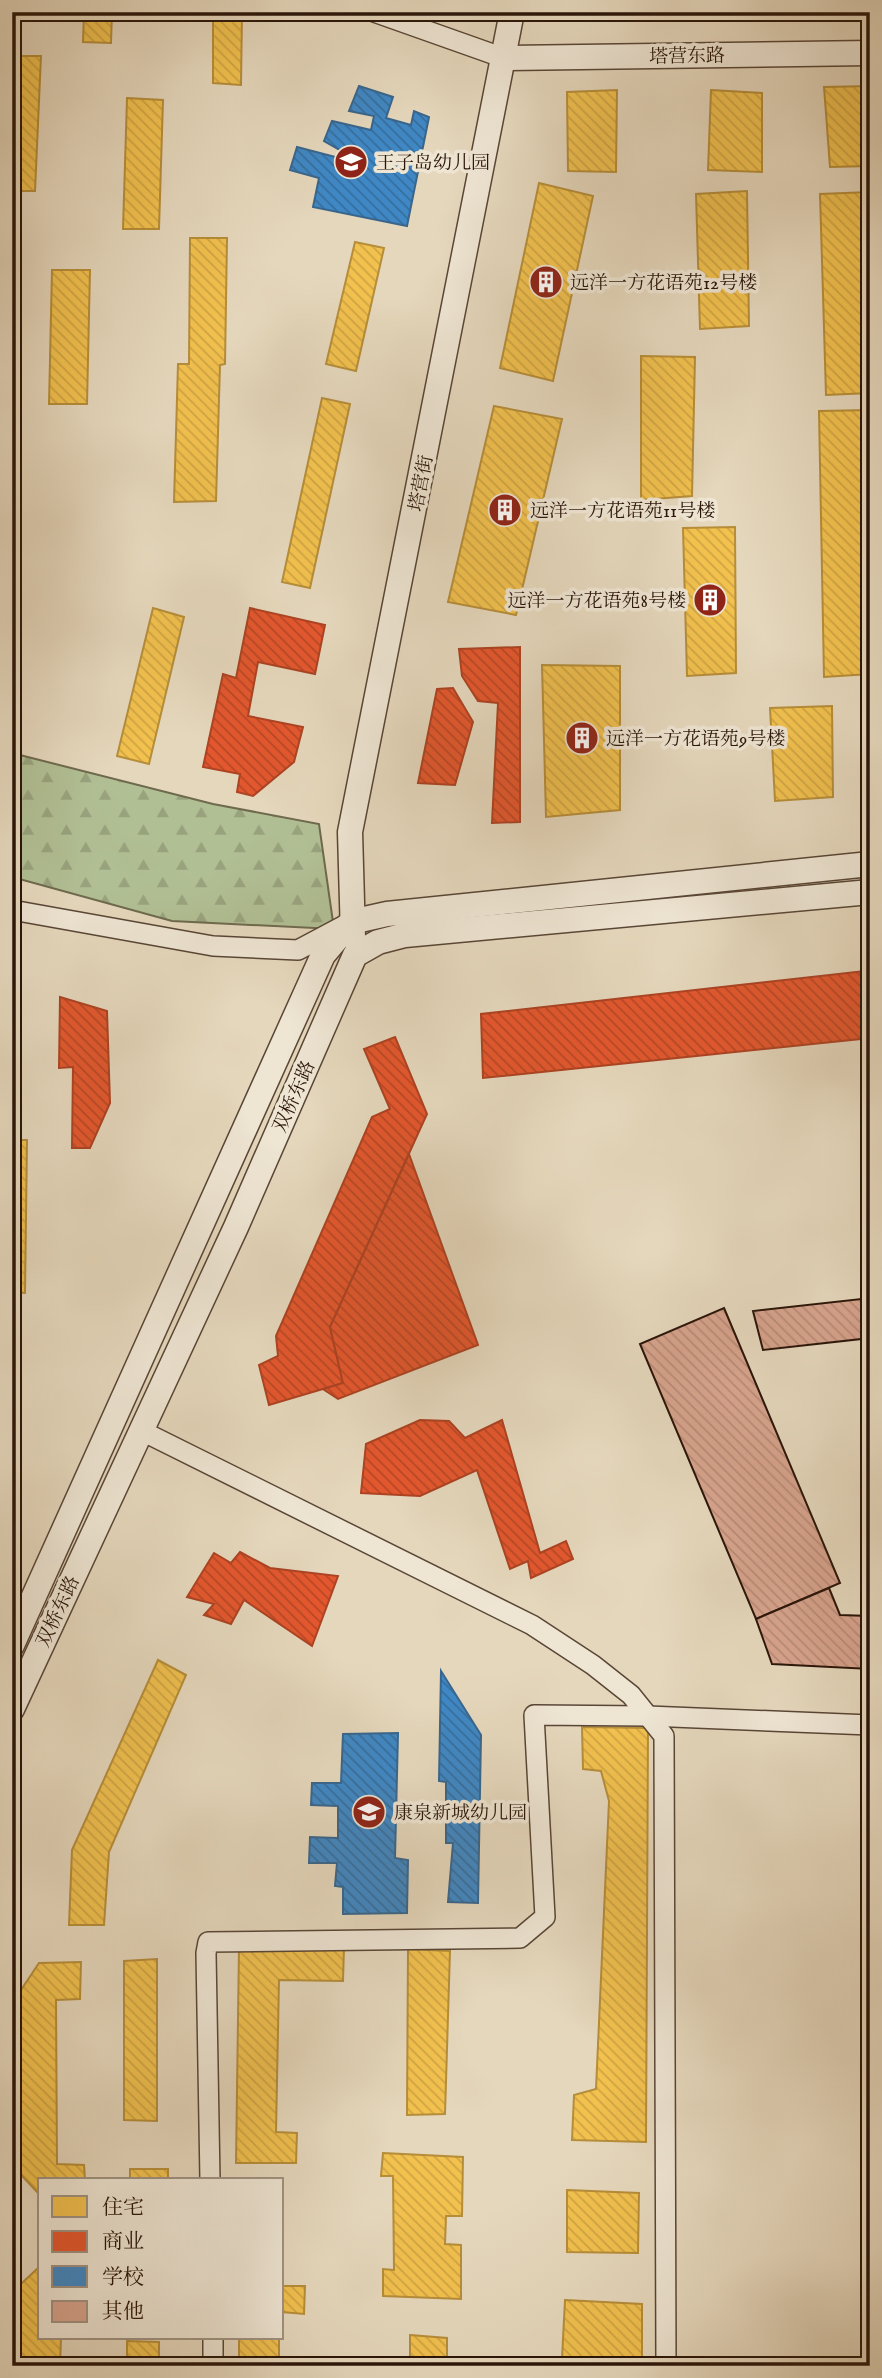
<svg xmlns="http://www.w3.org/2000/svg" width="882" height="2378" font-family="'IM FELL English','Noto Serif SC',serif">
<style>
.forest{fill:url(#forest-firs);stroke:#6e6a4e;stroke-width:2}
.homes{fill:url(#homes-back-hatch);stroke:#b68d39;stroke-width:2}
.shops{fill:url(#shops-back-hatch);stroke:#ac4323;stroke-width:2}
.schools{fill:url(#schools-back-hatch);stroke:#39668d;stroke-width:2}
.building{fill:url(#building-back-hatch);stroke:#2a1509;stroke-width:2}
.lines{fill:none;stroke-linecap:round;stroke-linejoin:round}
.minor-casing{stroke:#594636;stroke-width:22}
.tertiary-casing{stroke:#594636;stroke-width:27}
.minor{stroke:#eee5d3;stroke-width:19}
.tertiary{stroke:#eee5d3;stroke-width:24}
.labels{text-anchor:middle;stroke-width:7;stroke-linejoin:round;paint-order:stroke}
.street-label{font-size:19px;fill:#2a1509;stroke:#eee5d3}
.poi-label{font-size:19px;fill:#2a1509;stroke:#eee5d3;text-anchor:start}
</style>
<defs>
<pattern id="forest-firs" width="22" height="20" patternUnits="userSpaceOnUse" patternTransform="scale(1.75)"><rect width="22" height="20" fill="#b1bf94"/><path d="M5 1l3.5 6h-7zM16 11l3.5 6h-7z" fill="#98a37e"/></pattern>
<pattern id="homes-back-hatch" width="6" height="6" patternUnits="userSpaceOnUse" patternTransform="scale(1.75)"><rect width="6" height="6" fill="#f2c14e"/><path d="M-1 5l2 2M0 0l6 6M5-1l2 2" fill="none" stroke="#d0a543"/></pattern>
<pattern id="shops-back-hatch" width="6" height="6" patternUnits="userSpaceOnUse" patternTransform="scale(1.75)"><rect width="6" height="6" fill="#e4572e"/><path d="M-1 5l2 2M0 0l6 6M5-1l2 2" fill="none" stroke="#b94725"/></pattern>
<pattern id="schools-back-hatch" width="6" height="6" patternUnits="userSpaceOnUse" patternTransform="scale(1.75)"><rect width="6" height="6" fill="#3f88c5"/><path d="M-1 5l2 2M0 0l6 6M5-1l2 2" fill="none" stroke="#356e9e"/></pattern>
<pattern id="building-back-hatch" width="6" height="6" patternUnits="userSpaceOnUse" patternTransform="scale(1.75)"><rect width="6" height="6" fill="#d7a38d"/><path d="M-1 5l2 2M0 0l6 6M5-1l2 2" fill="none" stroke="#b98b78"/></pattern>
</defs>
<rect width="100%" height="100%" fill="#e5d7bc"/>
<filter id="stains"><feTurbulence type="fractalNoise" baseFrequency=".00286" numOctaves="4"/><feColorMatrix values="0 0 0 0 .2 0 0 0 0 .09 0 0 0 0 .02 0 0 0 .5 -.17"/></filter>
<radialGradient id="worn" r=".72"><stop offset=".6" stop-color="#630" stop-opacity="0"/><stop offset="1" stop-color="#630" stop-opacity=".3"/></radialGradient>
<polygon class="forest" points="12,753 213,804 319,824 334,929 172,921 12,877"/>
<g class="homes">
<polygon points="84,12 112,12 111,43 83,42"/>
<polygon points="213,12 242,12 241,85 213,83"/>
<polygon points="12,56 41,56 35,191 12,191"/>
<polygon points="870,86 870,166 830,167 824,87"/>
<polygon points="617,90 616,172 568,171 567,92"/>
<polygon points="711,90 762,93 762,172 708,170"/>
<polygon points="127,98 163,100 159,229 123,229"/>
<polygon points="539,183 593,196 553,381 500,368"/>
<polygon points="747,191 749,326 700,329 696,194"/>
<polygon points="870,192 870,393 826,395 820,194"/>
<polygon points="190,238 227,238 225,364 220,365 216,501 174,502 178,364 189,364"/>
<polygon points="355,242 384,248 356,371 326,364"/>
<polygon points="52,270 90,270 87,404 49,404"/>
<polygon points="641,356 695,357 692,496 641,500"/>
<polygon points="322,398 350,404 310,588 282,582"/>
<polygon points="494,406 562,419 516,615 448,602"/>
<polygon points="870,410 870,674 824,677 819,411"/>
<polygon points="735,527 736,673 687,676 683,528"/>
<polygon points="153,608 184,617 149,764 117,756"/>
<polygon points="542,665 620,666 620,810 546,817"/>
<polygon points="832,706 833,797 775,801 770,708"/>
<polygon points="12,1140 27,1140 25,1293 12,1292"/>
<polygon points="158,1660 186,1675 109,1852 104,1925 69,1925 72,1850"/>
<polygon points="582,1727 648,1728 646,2142 572,2140 574,2095 596,2089 609,1801 601,1771 583,1769"/>
<polygon points="239,1947 344,1947 343,1981 279,1980 276,2132 297,2133 296,2163 236,2163"/>
<polygon points="408,1949 450,1951 445,2114 407,2115"/>
<polygon points="157,1959 157,2121 124,2120 124,1961"/>
<polygon points="81,1962 80,1999 56,2000 57,2164 84,2165 85,2180 40,2180 38,2193 12,2165 17,1996 39,1963"/>
<polygon points="383,2153 463,2157 462,2216 446,2216 445,2244 461,2245 461,2299 383,2296 383,2269 394,2270 393,2176 381,2176"/>
<rect x="130" y="2169" width="38" height="11"/>
<polygon points="567,2190 639,2193 638,2253 567,2252"/>
<polygon points="40,2266 40,2338 61,2338 60,2366 20,2366 21,2284"/>
<polygon points="282,2286 305,2286 304,2314 282,2312"/>
<polygon points="565,2300 642,2304 642,2366 597,2366 597,2362 562,2359"/>
<polygon points="410,2335 447,2338 447,2366 410,2366"/>
<rect x="239" y="2338" width="40" height="28"/>
<polygon points="127,2341 159,2342 159,2366 127,2366"/>
</g>
<g class="shops">
<polygon points="250,608 325,625 315,674 258,662 248,716 303,727 294,762 253,796 237,792 240,774 203,767 223,674 236,678"/>
<polygon points="520,647 520,822 492,823 498,703 478,701 462,676 459,649"/>
<polygon points="453,688 473,722 455,785 418,783 437,689"/>
<polygon points="865,971 870,974 870,1038 483,1078 481,1014"/>
<polygon points="60,997 107,1011 110,1103 90,1148 72,1148 73,1067 59,1068"/>
<polygon points="395,1037 427,1114 330,1327 343,1383 269,1405 259,1365 278,1356 276,1336 372,1117 390,1109 364,1049"/>
<polygon points="409,1154 478,1345 338,1399 323,1389 343,1383 330,1327"/>
<polygon points="420,1420 449,1421 465,1438 502,1420 540,1553 566,1541 573,1559 531,1578 528,1561 510,1569 477,1470 420,1496 361,1493 366,1444"/>
<polygon points="240,1552 270,1568 338,1576 312,1646 244,1600 231,1624 204,1615 214,1604 187,1597 214,1553 231,1563"/>
</g>
<g class="schools">
<polygon points="359,86 393,97 386,118 411,125 414,111 429,117 407,226 313,207 319,178 290,170 297,147 343,159 343,152 324,141 332,121 371,130 374,116 349,111"/>
<polygon points="441,1671 481,1735 478,1903 448,1902 453,1843 446,1843 446,1782 439,1781"/>
<polygon points="398,1733 395,1858 408,1860 407,1913 343,1914 343,1887 335,1886 337,1863 309,1863 310,1837 338,1838 338,1806 311,1805 312,1783 341,1783 343,1734"/>
</g>
<g class="building">
<polygon points="870,1298 870,1338 763,1350 753,1311"/>
<polygon points="724,1308 840,1583 756,1619 640,1344"/>
<polygon points="829,1588 840,1615 870,1616 870,1669 772,1664 756,1619"/>
</g>
<g class="lines">
<defs>
<g id="minor">
<polyline points="374,12 504,58"/>
<polyline points="12,910 213,946 298,950 345,925"/>
<polyline points="140,1430 532,1625 593,1665 631,1695 664,1736 666,2366"/>
<polyline points="210,2180 206,1953 208,1942 520,1938 545,1917 534,1715 648,1716 870,1725"/>
<polyline points="213,2338 213,2366"/>
</g>
<g id="tertiary">
<polyline points="504,58 870,53"/>
<polyline points="353,937 350,832 512,12"/>
<polyline points="12,1645 323,955 351,922 387,914 870,864"/>
<polyline points="12,1709 236,1227 355,955 378,942 405,935 870,892"/>
</g>
</defs>
<use href="#minor" class="minor-casing"/>
<use href="#tertiary" class="tertiary-casing"/>
<use href="#minor" class="minor"/>
<use href="#tertiary" class="tertiary"/>
</g>
<defs>
<symbol id="school-disc" viewBox="-11 -11 22 22"><circle r="9.5" fill="#8f2418" stroke="#eee5d3"/><path d="M0-5L7-2L0 1L-7-2ZM-4 1L0 2.5L4 1V4Q0 6-4 4Z" fill="#fff"/></symbol>
<symbol id="building-disc" viewBox="-11 -11 22 22"><circle r="9.5" fill="#8f2418" stroke="#eee5d3"/><path d="M-4-6H4V6H1V3H-1V6H-4ZM-2.5-4.3h1.7v1.8h-1.7ZM.8-4.3h1.7v1.8H.8ZM-2.5-1h1.7V.8h-1.7ZM.8-1h1.7V.8H.8Z" fill="#fff"/></symbol>
</defs>
<g fill-rule="evenodd">
<use href="#school-disc" x="332" y="143" width="38" height="38"/>
<use href="#building-disc" x="527" y="263" width="38" height="38"/>
<use href="#building-disc" x="486" y="491" width="38" height="38"/>
<use href="#building-disc" x="691" y="581" width="38" height="38"/>
<use href="#building-disc" x="563" y="719" width="38" height="38"/>
<use href="#school-disc" x="350" y="1793" width="38" height="38"/>
</g>
<g class="labels">
<g class="street-label">
<text transform="translate(687 55) rotate(-1)" y="7">塔营东路</text>
<text transform="translate(420 483) rotate(-79)" y="7">塔营街</text>
<text transform="translate(293 1096) rotate(-66)" y="7">双桥东路</text>
<text transform="translate(57 1611) rotate(-65)" y="7">双桥东路</text>
</g>
<g class="poi-label">
<text x="376" y="169">王子岛幼儿园</text>
<text x="570" y="289">远洋一方花语苑12号楼</text>
<text x="530" y="517">远洋一方花语苑11号楼</text>
<text x="686" y="607" text-anchor="end">远洋一方花语苑8号楼</text>
<text x="606" y="745">远洋一方花语苑9号楼</text>
<text x="394" y="1819">康泉新城幼儿园</text>
</g>
</g>
<rect width="882" height="2378" fill="none" stroke="#e5d7bc" stroke-width="42"/>
<rect x="14" y="14" width="854" height="2350" fill="none" stroke="#2a1509" stroke-width="3.5"/>
<rect x="21" y="21" width="840" height="2336" fill="none" stroke="#2a1509" stroke-width="2"/>
<rect x="38" y="2178" width="245" height="161" fill="#eee5d3" stroke="#a09282" stroke-width="2"/>
<rect x="52" y="2196" width="35" height="21" fill="#f2c14e" stroke="#a09282" stroke-width="2"/>
<text x="102" y="2214" font-size="21" fill="#2a1509">住宅</text>
<rect x="52" y="2231" width="35" height="21" fill="#e4572e" stroke="#a09282" stroke-width="2"/>
<text x="102" y="2248" font-size="21" fill="#2a1509">商业</text>
<rect x="52" y="2266" width="35" height="21" fill="#3f88c5" stroke="#a09282" stroke-width="2"/>
<text x="102" y="2284" font-size="21" fill="#2a1509">学校</text>
<rect x="52" y="2301" width="35" height="21" fill="#d7a38d" stroke="#a09282" stroke-width="2"/>
<text x="102" y="2318" font-size="21" fill="#2a1509">其他</text>
<rect width="100%" height="100%" filter="url(#stains)"/>
<rect width="100%" height="100%" fill="url(#worn)"/>
</svg>
